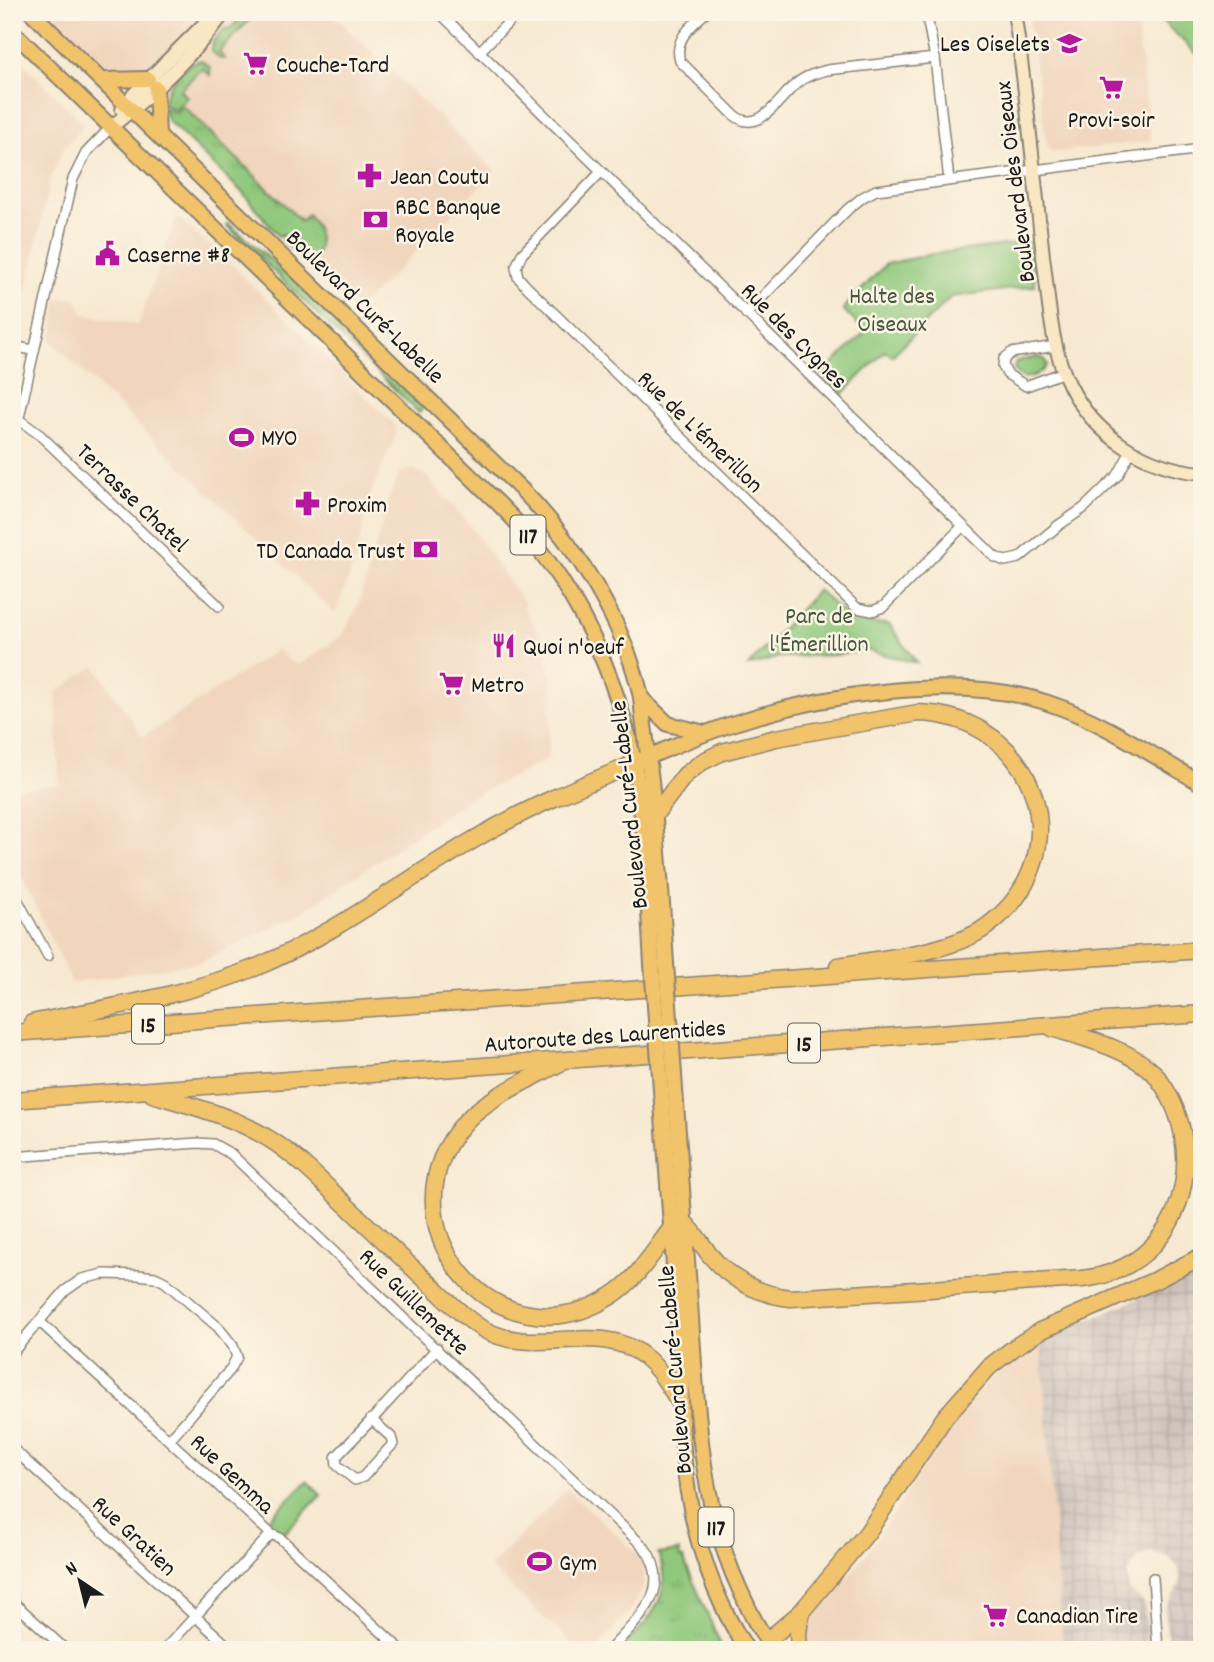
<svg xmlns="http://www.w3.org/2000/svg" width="1214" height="1662" font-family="Dekko,sans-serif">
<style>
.built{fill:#f1d5bd}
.industrial{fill:url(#industrial-grid)}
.grass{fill:url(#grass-tufts);stroke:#56724c;stroke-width:2}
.park{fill:#8fc87c;stroke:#56724c;stroke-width:2}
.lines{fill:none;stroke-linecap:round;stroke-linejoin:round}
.street-casing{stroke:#8a8276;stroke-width:12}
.secondary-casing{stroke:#8a8276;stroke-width:16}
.primary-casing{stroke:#8a8276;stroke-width:18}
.highway-casing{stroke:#8a8276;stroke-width:19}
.street{stroke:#fff;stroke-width:9}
.secondary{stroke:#f9e7c3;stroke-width:12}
.primary{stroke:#f1c36a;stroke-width:14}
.highway{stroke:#f1c36a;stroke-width:16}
.primary-bridge-casing{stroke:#8a8276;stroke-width:18;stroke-linecap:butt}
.primary-bridge{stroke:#f1c36a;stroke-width:14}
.labels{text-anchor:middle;stroke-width:5;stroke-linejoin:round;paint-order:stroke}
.shield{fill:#fcf5e5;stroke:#5f5d58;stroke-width:2}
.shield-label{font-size:23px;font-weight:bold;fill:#1c1c1c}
.poi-label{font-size:24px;fill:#1c1c1c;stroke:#fcf5e5;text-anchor:start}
.street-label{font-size:24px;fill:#1c1c1c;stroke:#fcf5e5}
.park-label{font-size:24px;fill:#44583e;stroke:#fcf5e5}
</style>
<defs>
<pattern id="industrial-grid" width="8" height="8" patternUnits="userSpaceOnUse" patternTransform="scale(1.75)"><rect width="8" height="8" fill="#cec1ba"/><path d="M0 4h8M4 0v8" fill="none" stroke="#b0a59f"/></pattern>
<pattern id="grass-tufts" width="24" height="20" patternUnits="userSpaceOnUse" patternTransform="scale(1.75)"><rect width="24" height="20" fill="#8fc87c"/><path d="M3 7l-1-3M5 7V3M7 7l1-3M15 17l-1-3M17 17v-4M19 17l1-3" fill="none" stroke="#7bab6b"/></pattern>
</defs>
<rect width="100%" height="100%" fill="#fcf5e5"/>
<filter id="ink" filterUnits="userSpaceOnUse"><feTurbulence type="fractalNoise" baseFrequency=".0143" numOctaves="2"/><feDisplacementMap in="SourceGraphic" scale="14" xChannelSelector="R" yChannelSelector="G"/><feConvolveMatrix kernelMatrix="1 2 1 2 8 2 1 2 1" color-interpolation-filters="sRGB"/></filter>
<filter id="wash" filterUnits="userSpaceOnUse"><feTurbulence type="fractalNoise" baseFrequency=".00686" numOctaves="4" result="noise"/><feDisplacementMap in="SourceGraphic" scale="28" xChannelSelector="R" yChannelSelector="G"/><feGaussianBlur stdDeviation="1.57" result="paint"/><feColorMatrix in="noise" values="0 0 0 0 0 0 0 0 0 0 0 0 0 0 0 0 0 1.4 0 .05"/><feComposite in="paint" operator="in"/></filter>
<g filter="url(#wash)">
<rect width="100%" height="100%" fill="#f7e9d1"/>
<g class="built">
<polygon points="51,12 330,12 495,171 383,285 357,308 278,233 242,189 166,112 166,96 133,69 118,68 103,63 67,30 68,27 62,20 59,21"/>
<polygon points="1081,12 1135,12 1151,141 1058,152 1050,150 1047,146 1029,18"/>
<polygon points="12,52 83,123 82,128 64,148 50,179 26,295 12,281"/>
<polygon points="177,217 231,264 395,425 397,433 370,495 356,558 335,614 52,342 57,298 76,298 84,314 138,325"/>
<polygon points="413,469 426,476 471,527 525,604 523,606 541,639 552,676 548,759 467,800 301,913 201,962 72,983 12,857 12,790 59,784 56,692 95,666 143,737 278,649 288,660 299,665 339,638 344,632 360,600 391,492 400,473"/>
<polygon points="1041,1340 1063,1650 804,1650 806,1624 809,1616 826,1597 854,1570 874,1544 956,1415 994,1375"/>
<polygon points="567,1489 635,1552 644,1568 644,1586 634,1606 596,1650 579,1650 489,1567"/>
</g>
<polygon class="industrial" points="1202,1264 1202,1650 1168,1650 1165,1608 1180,1584 1180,1576 1178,1568 1169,1557 1153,1552 1138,1557 1127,1575 1129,1589 1145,1605 1149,1650 1063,1650 1041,1340 1166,1286"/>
<g class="grass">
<polygon points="238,12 257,12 219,52 225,59 220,59 212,51 213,41 226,28 229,30 237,22 233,18"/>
<path d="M201,60L210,68V75L202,68L180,90L187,97L177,108L163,106C164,89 183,63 201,60Z"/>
<path d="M183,106L301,221L308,214C320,229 325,253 308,265L285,243L282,240L284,237L283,234L278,236L244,194L168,121L163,109L176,111Z"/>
<polygon points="228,223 292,278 424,407 419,413 226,225"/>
<path d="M1038,357L1044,359L1047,365C1042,373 1031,379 1022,377L1014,370L1016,361Z"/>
<path d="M679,1551L680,1558H683L723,1650H621C647,1621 676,1596 658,1554Z"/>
</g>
<g class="park">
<polygon points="1153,12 1202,12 1202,59"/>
<polygon points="1030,242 1035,286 951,297 892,356 885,351 842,395 822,375 865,332 843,309 886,264 933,254"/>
<path d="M818,590C846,616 849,623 889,624L917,663L866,650L835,655L780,657L748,666Z"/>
<polygon points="307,1481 321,1495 280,1538 262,1526"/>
</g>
</g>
<g filter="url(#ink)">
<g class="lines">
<defs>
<g id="street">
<polyline points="439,12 995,557 1005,561 1019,558 1059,525 1084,508 1118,475 1131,451"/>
<path d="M706,12C692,26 673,39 680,61L734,115C759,136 779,98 796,84C805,76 816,73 827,70L935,58L926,12"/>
<polyline points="479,52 519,12"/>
<polyline points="935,58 949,180"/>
<polyline points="601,172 522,254 516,267 518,277 525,285 857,608 872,611 883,607 963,526"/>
<polyline points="746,314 848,209 863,197 876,190 1202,149"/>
<polyline points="12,346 33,350"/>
<polyline points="1056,346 1011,353 1004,359 1003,366 1007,374 1026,386 1064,372"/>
<polyline points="18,419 40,435 219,606"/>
<polyline points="12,437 20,413 73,179 86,153 111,127"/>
<polyline points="12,890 48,956"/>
<path d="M12,1157L197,1143L213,1144L231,1154L644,1547C676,1590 637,1619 610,1650"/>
<polyline points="40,1322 271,1534 280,1538 401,1650"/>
<polyline points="12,1353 65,1291 82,1279 104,1274 138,1275 155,1277 165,1282 218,1327 233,1346 237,1357 230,1370 169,1440"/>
<polyline points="371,1419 391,1437 393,1444 363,1477 355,1480 337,1465 336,1457 379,1412 437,1348"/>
<polyline points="12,1448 232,1650"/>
<polyline points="1153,1578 1158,1650"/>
<polyline points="12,1601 66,1650"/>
<polyline points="164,1650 271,1534"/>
</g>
<g id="secondary">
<path d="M1014,12C1027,93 1034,175 1043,256C1049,299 1050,347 1070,386C1095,436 1146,468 1202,473"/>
<polyline points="122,110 133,95 216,12"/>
<path d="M111,127C153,94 193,55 225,12"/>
</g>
<g id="primary">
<path d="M31,12L522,490C575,543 625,623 641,697C642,704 642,711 643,718C655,800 661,881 666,963"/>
<path d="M12,31L499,504C573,577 620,676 637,779C647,840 648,903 652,964"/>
<polyline points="102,80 148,79"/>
<polyline points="156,88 158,135"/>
<polyline points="641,698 668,724 705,733"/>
<path d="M641,760C672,747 703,733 735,723C824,694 958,673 1048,703C1103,721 1152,755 1202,784"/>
<path d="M674,1075C680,1151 685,1227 690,1303C697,1401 698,1500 740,1590C750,1612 759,1632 775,1650"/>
<path d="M660,1076L682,1374C677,1470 694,1568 747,1650"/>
</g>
<g id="highway">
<path d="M656,813L685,775L702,762L722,752L776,738L918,713C1037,716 1084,856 986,927C950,953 883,958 838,966"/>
<path d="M32,1023C108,1007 187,996 259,966C337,933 402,882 475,839C525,809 580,786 634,764"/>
<polyline points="12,1033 1202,950"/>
<path d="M560,1063C531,1079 488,1097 466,1121C374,1222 497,1369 611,1296C637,1280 652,1253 671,1229"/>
<path d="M152,1094C193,1106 235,1117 271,1140C299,1158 323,1183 347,1206C374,1232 401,1257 429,1283C445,1298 462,1316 481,1328C535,1360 598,1318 645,1357C660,1369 669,1387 680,1403"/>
<polyline points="12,1100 1202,1014"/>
<path d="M685,1223C695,1233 701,1243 709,1254C729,1279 759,1295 791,1298L1082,1279C1186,1268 1214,1146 1154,1073C1127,1048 1087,1039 1052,1028"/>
<polyline points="767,1641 801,1612 867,1533 945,1417 989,1367 1015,1347 1040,1331 1158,1279 1202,1256"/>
<polyline points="799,1650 798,1634 801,1612"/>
</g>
</defs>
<use href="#street" class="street-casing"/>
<use href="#secondary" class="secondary-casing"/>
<use href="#primary" class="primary-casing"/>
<use href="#highway" class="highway-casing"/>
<use href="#street" class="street"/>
<use href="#secondary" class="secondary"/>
<use href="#primary" class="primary"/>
<use href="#highway" class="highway"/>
<defs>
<g id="primary-bridge">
<polyline points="666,963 674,1075"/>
<polyline points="652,964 660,1076"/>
</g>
</defs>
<use href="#primary-bridge" class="primary-bridge-casing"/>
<use href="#primary-bridge" class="primary-bridge"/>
</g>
</g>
<defs>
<symbol id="school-bare" viewBox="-9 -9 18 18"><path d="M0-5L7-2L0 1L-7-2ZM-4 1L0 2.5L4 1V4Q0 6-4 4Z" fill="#b5179e" stroke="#fcf5e5" stroke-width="2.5" paint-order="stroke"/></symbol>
<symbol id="supermarket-bare" viewBox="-9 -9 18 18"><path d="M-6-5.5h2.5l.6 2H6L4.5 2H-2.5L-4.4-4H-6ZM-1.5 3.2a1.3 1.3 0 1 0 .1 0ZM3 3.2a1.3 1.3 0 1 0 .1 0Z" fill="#b5179e" stroke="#fcf5e5" stroke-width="2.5" paint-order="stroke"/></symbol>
<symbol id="pharmacy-bare" viewBox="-9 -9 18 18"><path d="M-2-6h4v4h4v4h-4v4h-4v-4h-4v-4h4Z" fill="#b5179e" stroke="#fcf5e5" stroke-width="2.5" paint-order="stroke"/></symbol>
<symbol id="bank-bare" viewBox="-9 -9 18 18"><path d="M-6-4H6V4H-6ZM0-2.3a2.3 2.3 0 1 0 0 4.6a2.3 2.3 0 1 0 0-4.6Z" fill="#b5179e" stroke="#fcf5e5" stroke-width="2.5" paint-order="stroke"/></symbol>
<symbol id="civic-bare" viewBox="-9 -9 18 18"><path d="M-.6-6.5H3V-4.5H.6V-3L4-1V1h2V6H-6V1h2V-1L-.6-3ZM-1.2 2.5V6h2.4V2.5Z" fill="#b5179e" stroke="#fcf5e5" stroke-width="2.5" paint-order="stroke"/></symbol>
<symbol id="stadium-bare" viewBox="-9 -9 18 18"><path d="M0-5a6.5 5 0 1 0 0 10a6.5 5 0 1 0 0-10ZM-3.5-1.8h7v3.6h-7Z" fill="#b5179e" stroke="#fcf5e5" stroke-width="2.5" paint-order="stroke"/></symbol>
<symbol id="restaurant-bare" viewBox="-9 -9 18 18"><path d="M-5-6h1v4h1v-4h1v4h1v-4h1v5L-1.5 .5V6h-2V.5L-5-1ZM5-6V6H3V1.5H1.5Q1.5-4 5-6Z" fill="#b5179e" stroke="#fcf5e5" stroke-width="2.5" paint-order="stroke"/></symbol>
</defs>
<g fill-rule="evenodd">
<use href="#school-bare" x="1052" y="26" width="35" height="35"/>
<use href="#supermarket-bare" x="238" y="46" width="35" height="35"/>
<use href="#supermarket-bare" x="1094" y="70" width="35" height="35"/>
<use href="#pharmacy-bare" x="352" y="158" width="35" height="35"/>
<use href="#bank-bare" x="358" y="202" width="35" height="35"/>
<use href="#civic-bare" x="90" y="236" width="35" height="35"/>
<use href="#stadium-bare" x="224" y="420" width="35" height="35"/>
<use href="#pharmacy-bare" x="290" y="486" width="35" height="35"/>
<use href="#bank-bare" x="408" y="532" width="35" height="35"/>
<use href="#restaurant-bare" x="486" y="628" width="35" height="35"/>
<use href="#supermarket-bare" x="434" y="666" width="35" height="35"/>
<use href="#stadium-bare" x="522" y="1544" width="35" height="35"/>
<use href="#supermarket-bare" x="978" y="1598" width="35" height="35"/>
</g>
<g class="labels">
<g class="shield">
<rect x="510.5" y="515.5" width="35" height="39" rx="5"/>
<rect x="132" y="1004.5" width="32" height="39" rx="5"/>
<rect x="788" y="1023.5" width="32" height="39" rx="5"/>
<rect x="698.5" y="1507.5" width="35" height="39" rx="5"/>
</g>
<g class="shield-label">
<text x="528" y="543">117</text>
<text x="148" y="1032">15</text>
<text x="804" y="1051">15</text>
<text x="716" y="1535">117</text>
</g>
<g class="poi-label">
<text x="1050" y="51" text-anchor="end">Les Oiselets</text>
<text x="276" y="72">Couche-Tard</text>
<text x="1111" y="127" text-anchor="middle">Provi-soir</text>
<text x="390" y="184">Jean Coutu</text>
<text x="395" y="214">RBC Banque<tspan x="395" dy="28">Royale</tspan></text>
<text x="127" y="262">Caserne #8</text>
<text x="261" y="445">MYO</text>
<text x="327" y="512">Proxim</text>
<text x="405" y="558" text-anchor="end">TD Canada Trust</text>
<text x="523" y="654">Quoi n'oeuf</text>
<text x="471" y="692">Metro</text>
<text x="559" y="1570">Gym</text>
<text x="1016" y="1623">Canadian Tire</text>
</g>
<g class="street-label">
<text transform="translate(1014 182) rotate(-97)" y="8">Boulevard des Oiseaux</text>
<text transform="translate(366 306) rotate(44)" y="8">Boulevard Curé-Labelle</text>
<text transform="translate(795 335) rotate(45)" y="8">Rue des Cygnes</text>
<text transform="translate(701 431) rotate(44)" y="8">Rue de L'émerillon</text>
<text transform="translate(133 497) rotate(44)" y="8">Terrasse Chatel</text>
<text transform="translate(628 805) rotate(-96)" y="8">Boulevard Curé-Labelle</text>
<text transform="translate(605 1035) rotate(-4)" y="8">Autoroute des Laurentides</text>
<text transform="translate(415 1301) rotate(44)" y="8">Rue Guillemette</text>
<text transform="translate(674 1370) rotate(-95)" y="8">Boulevard Curé-Labelle</text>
<text transform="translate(233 1473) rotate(43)" y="8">Rue Gemma</text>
<text transform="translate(135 1535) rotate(43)" y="8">Rue Gratien</text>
</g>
<g class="park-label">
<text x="892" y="303">Halte des<tspan x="892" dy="28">Oiseaux</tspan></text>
<text x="819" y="623">Parc de<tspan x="819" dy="28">l'Émerillion</tspan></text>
</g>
</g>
<rect width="1214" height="1662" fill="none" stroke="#fcf5e5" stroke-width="42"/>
<g transform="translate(80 1581) rotate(325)" stroke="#fcf5e5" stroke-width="5" paint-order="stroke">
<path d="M0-5L12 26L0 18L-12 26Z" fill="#1c1c1c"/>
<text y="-10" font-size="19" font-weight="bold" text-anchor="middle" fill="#1c1c1c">N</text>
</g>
</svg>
